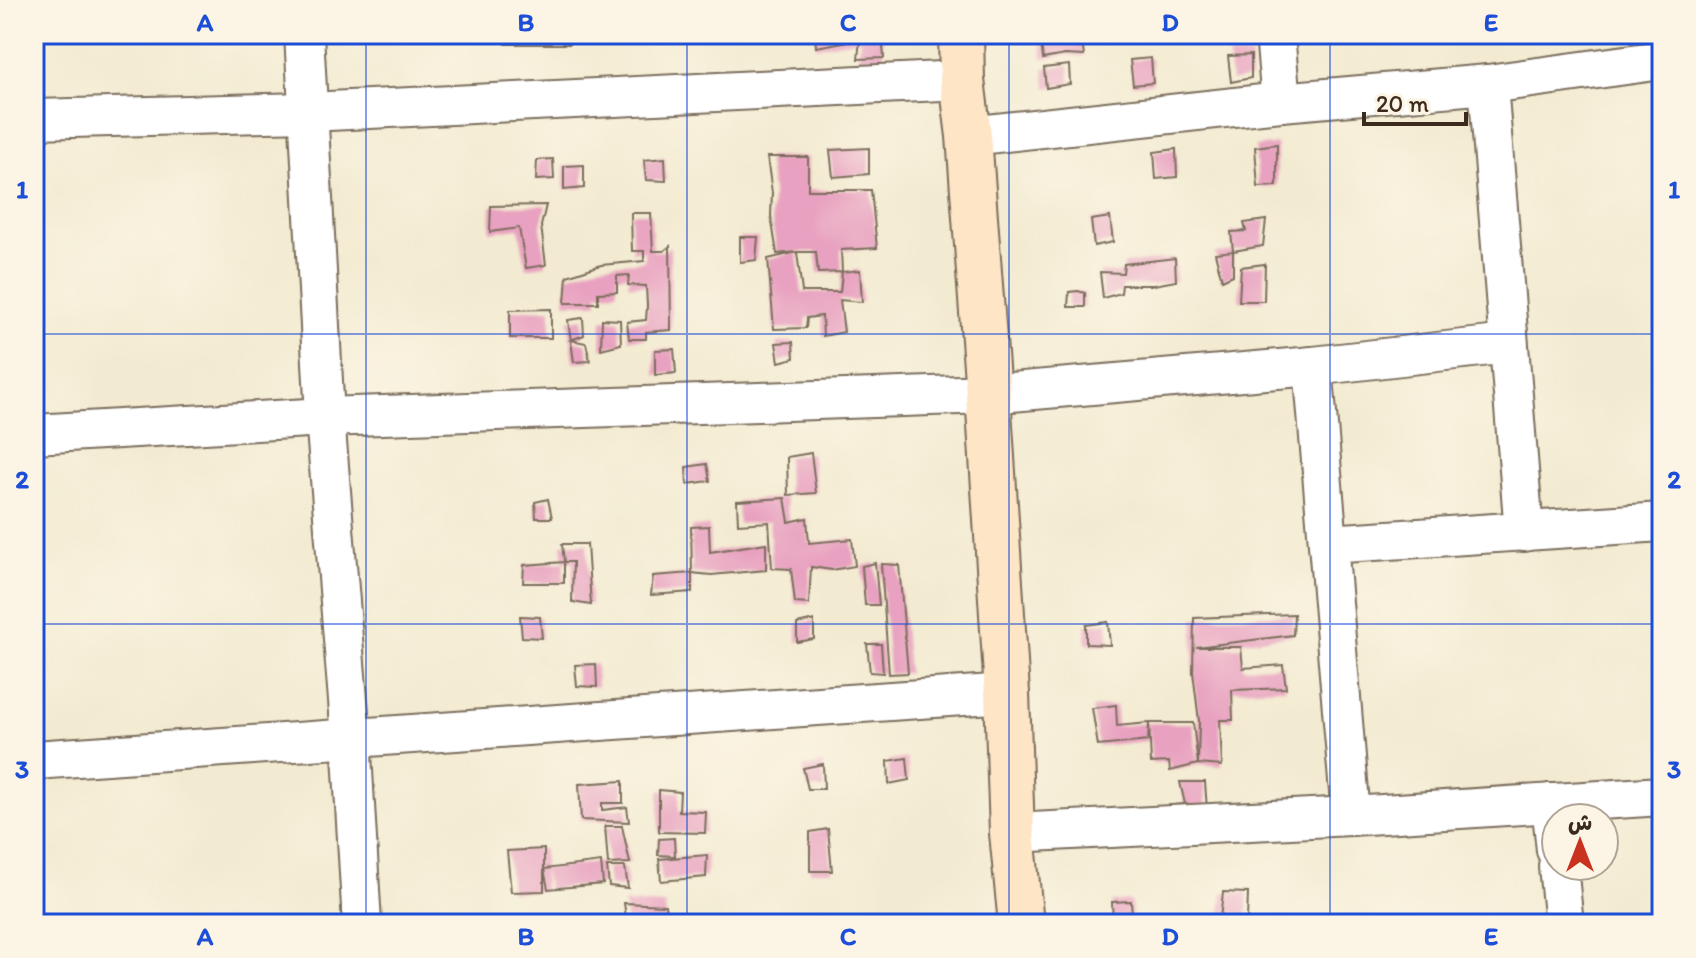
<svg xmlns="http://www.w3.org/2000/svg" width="1696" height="958" font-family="Itim,'Playpen Sans Arabic',sans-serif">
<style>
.building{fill:#e8a1c0;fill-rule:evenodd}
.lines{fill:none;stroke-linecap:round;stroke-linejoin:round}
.minor-casing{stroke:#7b6e5d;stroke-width:42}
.secondary-casing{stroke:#7b6e5d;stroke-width:48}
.minor{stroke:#fff;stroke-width:38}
.secondary{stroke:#fde5c5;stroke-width:44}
.grid{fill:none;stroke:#1d4ed8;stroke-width:2;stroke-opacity:0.55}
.neatline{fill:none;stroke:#1d4ed8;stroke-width:3}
.grid-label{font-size:26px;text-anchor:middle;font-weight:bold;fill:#1d4ed8}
</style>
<rect width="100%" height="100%" fill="#fcf5e5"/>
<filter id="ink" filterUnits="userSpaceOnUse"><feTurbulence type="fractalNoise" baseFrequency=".0125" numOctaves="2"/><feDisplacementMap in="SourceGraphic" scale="16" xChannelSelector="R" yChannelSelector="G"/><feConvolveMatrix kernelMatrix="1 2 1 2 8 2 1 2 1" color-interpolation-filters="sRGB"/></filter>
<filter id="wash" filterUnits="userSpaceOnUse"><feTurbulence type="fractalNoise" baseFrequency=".006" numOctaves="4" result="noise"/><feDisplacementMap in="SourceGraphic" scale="32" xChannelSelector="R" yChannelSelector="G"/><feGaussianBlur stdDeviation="1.8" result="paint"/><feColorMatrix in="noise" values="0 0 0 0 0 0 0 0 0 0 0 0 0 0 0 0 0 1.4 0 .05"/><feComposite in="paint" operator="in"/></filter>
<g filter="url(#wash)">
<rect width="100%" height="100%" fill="#f3ebd1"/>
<g id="blocks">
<g class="building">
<rect x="506" y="34" width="63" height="10"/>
<polygon points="815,34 882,34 884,58 858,59 860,39 816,47"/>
<polygon points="1040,34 1081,34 1084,56 1065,55 1043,59"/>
<polygon points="1251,55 1251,78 1231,82 1228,56"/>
<polygon points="1151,58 1153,83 1133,85 1130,60"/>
<polygon points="1069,65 1070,84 1046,88 1044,68"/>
<polygon points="1277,144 1277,186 1258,187 1255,147"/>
<polygon points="869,148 869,174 833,177 830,150"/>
<polygon points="1176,149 1177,177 1156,179 1154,152"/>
<path d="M767,157H808V190H871L877,248L841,250L842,272L860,270L862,302L840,300L844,332L823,336L822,316L807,318L806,328L774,329L768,259L797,252L777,254L771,216L772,193ZM797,252H816L818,273L842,272L840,292H802Z"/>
<polygon points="665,158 666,181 646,180 644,160"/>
<polygon points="553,159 554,179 536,180 537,160"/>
<polygon points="584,165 584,188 564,190 564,166"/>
<polygon points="546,205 541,226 546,265 526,268 519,228 490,232 491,206"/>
<polygon points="631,213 651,213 653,251 664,251 670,246 671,330 646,332 646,339 629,339 627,322 646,320 647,306 646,286 628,285 629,275 617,276 617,292 598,293 598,303 565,303 567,276 601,265 644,261 644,251 632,251"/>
<polygon points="1110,217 1113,242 1094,246 1091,220"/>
<polygon points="1266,220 1263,246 1233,251 1231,232 1246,231 1244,223"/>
<polygon points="740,237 758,237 756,260 740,262"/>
<polygon points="1233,251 1233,275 1222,280 1215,253"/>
<polygon points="1175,258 1176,281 1154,285 1122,285 1121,293 1103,298 1100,272 1123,273 1124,264"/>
<polygon points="1265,264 1264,301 1239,301 1241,267"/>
<polygon points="1078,291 1085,293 1085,307 1068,307 1069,292"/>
<polygon points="551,309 551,338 510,338 510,310"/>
<polygon points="583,318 584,335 571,340 586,343 590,361 574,362 568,320"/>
<polygon points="602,319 620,320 621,344 601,349"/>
<polygon points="793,342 794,358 779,362 776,343"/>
<polygon points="674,349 676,373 655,375 655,350"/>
<polygon points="811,453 816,493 788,495 787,457"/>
<polygon points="707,464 710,481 687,484 686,467"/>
<polygon points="785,498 789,522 807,518 809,543 852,539 855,566 832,570 811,567 809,604 795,603 791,569 772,568 769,522 738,524 737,501"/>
<polygon points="548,499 552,518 536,518 535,502"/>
<polygon points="709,526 710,552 766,543 766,570 711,575 692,573 691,527"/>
<polygon points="562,544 587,544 591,605 572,602 573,562 564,562 564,583 523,583 524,565 564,562"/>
<polygon points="875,563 879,605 865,605 862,566"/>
<polygon points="881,564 899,565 908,673 889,674"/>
<polygon points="692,573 692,592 651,595 653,576"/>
<polygon points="1294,614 1293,635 1196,647 1241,647 1243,668 1283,665 1286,688 1232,690 1233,720 1220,720 1222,766 1198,764 1199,721 1193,672 1194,618"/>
<polygon points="520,616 540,617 542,638 522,637"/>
<polygon points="814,620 814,639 797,642 797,624"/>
<polygon points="1108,622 1110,645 1086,644 1086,625"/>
<polygon points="867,644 881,644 883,673 870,672"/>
<polygon points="596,664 597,687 577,686 575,665"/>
<polygon points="1116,705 1117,726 1149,723 1193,723 1198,764 1170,771 1169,762 1151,763 1149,723 1148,741 1098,746 1092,708"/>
<polygon points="907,758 909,780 889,784 888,761"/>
<polygon points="823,764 824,789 808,789 803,768"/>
<polygon points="623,781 623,803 602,803 602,810 627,807 629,822 581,820 579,784"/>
<polygon points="1180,782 1205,782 1208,824 1175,825 1174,805 1185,804"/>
<polygon points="659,790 680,792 679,811 706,812 705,833 659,832"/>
<polygon points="605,826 622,826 630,863 608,864"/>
<polygon points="828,829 832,871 810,871 810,832"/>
<polygon points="674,838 675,856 658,855 659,839"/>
<polygon points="544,849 544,891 511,892 507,851"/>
<polygon points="707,855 706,877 661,881 659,859"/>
<polygon points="601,862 603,884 548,889 544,869"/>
<polygon points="607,867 625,867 628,888 609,886"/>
<polygon points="1223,892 1248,893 1247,920 1220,919"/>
<polygon points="1131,901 1132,916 1113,923 1112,902"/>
<polygon points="624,903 665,905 667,924 627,924"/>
</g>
</g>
</g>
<g filter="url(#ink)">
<use href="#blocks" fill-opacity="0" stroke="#7b6e5d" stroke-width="2"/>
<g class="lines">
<defs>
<g id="minor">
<polyline points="304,34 325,417 351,737 362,924"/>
<polyline points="1275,34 1281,102"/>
<polyline points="1488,84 1524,532"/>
<polyline points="34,119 308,112 962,80"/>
<polyline points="969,136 1281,102 1488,84 1662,60"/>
<polyline points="1313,366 1351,816"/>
<polyline points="34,434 325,417 988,394 1313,366 1508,344"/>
<polyline points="1328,544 1662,522"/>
<polyline points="34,760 1007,693"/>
<polyline points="1551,803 1556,850"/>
<polyline points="1012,833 1351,816 1662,796"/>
<polyline points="1558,866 1564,924"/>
</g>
<polyline id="secondary" points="961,34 962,80 969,136 988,394 1007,693 1012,833 1021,924"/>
</defs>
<use href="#minor" class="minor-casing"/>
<use href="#secondary" class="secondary-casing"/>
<use href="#minor" class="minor"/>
<use href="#secondary" class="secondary"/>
</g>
</g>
<path class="grid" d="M366,34V924M687,34V924M1009,34V924M1330,34V924M34,334H1662M34,624H1662"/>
<rect width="1696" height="958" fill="none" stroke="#fcf5e5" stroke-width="88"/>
<g transform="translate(1580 842)"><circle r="38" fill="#fcf5e5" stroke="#afa495" stroke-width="2"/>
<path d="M0-6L14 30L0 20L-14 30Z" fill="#c8321e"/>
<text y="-12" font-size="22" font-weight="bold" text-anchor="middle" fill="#3b2a1e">ش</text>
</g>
<path d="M1364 112v12h102v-12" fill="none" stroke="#3b2a1e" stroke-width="4"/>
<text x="1376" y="112" font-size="24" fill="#3b2a1e" stroke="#fcf5e5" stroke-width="6" paint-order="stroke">20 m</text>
<rect x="44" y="44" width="1608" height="870" class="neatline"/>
<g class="grid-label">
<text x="205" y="31">A</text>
<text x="526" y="31">B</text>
<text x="848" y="31">C</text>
<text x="1170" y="31">D</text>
<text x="1491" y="31">E</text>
<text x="22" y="198">1</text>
<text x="1674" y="198">1</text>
<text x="22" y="488">2</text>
<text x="1674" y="488">2</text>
<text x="22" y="778">3</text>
<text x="1674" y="778">3</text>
<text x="205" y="945">A</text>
<text x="526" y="945">B</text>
<text x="848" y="945">C</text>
<text x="1170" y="945">D</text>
<text x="1491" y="945">E</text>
</g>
</svg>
